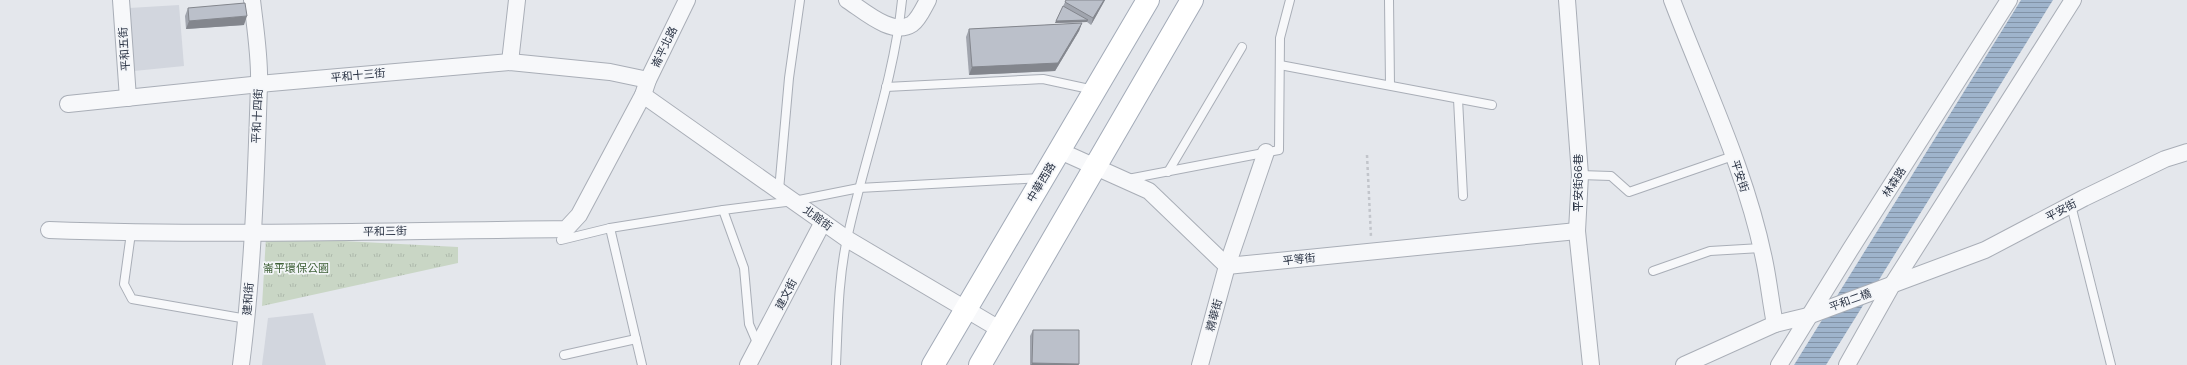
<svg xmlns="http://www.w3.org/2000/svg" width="2187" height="365" font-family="'DM Sans','Noto Sans TC',sans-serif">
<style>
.built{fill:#d2d6de}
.park{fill:url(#park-tufts)}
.water{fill:url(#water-rules)}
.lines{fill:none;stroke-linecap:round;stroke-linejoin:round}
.service-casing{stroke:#a9aeb7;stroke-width:10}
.minor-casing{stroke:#a9aeb7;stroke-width:18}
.primary-casing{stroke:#a3abb8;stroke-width:24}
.path{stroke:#c2c5cb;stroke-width:2.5;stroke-dasharray:3 3;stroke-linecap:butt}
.service{stroke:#f7f8fa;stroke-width:8}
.minor{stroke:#f7f8fa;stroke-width:16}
.primary{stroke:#fff;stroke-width:22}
.wall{fill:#a1a5ae}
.shaded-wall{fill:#83868d}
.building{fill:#bbc0ca;stroke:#83868d}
.labels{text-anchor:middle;stroke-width:3.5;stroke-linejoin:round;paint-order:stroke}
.street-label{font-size:11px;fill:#2b3445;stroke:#f4f6f9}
.park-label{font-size:11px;fill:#3f6138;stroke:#f4f6f9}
</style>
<defs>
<pattern id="park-tufts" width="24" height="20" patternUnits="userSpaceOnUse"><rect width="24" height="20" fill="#c9d6c5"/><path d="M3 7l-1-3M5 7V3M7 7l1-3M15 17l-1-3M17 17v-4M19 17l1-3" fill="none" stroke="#adb8ab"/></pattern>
<pattern id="water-rules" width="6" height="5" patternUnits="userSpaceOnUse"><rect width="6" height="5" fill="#9fb4cc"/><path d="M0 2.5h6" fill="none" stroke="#8293a7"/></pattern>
</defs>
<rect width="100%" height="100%" fill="#e4e7ec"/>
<g class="built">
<polygon points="179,5 184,66 134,71 129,8"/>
<polygon points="313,313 326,365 262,365 268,318"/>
</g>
<polygon class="park" points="266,237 458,247 458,263 262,306"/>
<polygon class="water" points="2021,0 2053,0 1826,365 1794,365"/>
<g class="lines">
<defs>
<g id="service">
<polyline points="1389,0 1390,85"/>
<polyline points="1280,65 1492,105"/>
<polyline points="886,87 1043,79 1094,90"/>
<polyline points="1458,99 1463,196"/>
<polyline points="1168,172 1242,47"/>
<polyline points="1580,175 1611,176 1629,192 1733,156"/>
<polyline points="1128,179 1279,150 1280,38 1290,0"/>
<polyline points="779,190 789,78 800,0"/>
<polyline points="2071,205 2111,365"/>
<polyline points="723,210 744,268 749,324 758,345"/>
<polyline points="610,228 642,365"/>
<polyline points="131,233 124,284 132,299 247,319"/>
<polyline points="561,240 610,228 723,210 794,201 859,188 1041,178"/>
<polyline points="1653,271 1710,251 1761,248"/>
<polyline points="564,355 636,339"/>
<path d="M836,365C838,323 838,280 847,239C864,159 894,81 902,0"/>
</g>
<g id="minor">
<polyline points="121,0 128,98"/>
<path d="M847,0C863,10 892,37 912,24C919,19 924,7 928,0"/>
<polyline points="1567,0 1580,175 1577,231 1591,365"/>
<path d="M1672,0C1705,87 1747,172 1765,264C1769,284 1771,304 1775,324L1808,316L1985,250L2084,198L2165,159L2187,152"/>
<polyline points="510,62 517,0"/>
<polyline points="643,95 847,239 1001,330"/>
<polyline points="68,104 270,83 510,62 610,72 648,80"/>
<polyline points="1060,151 1149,191 1227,266 1577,231"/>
<path d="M49,230C221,236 394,231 566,229L579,215L643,95L648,80L687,0"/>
<path d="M241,365C253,272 256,178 259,84C260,57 255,27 252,0"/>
<polyline points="748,365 823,222"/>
<polyline points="1200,365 1227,266 1266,152"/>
<polyline points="1684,365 1775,324"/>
<polyline points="1779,365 1850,250 2009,0"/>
<polyline points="1847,365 1892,285 2073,0"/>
</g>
<g id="primary">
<polyline points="933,365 1148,0"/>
<polyline points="980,365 1192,0"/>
</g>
</defs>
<use href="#service" class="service-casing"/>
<use href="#minor" class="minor-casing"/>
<use href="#primary" class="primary-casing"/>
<polyline class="path" points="1367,155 1371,237"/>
<use href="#service" class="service"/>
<use href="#minor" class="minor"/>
<use href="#primary" class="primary"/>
</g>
<g class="wall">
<polygon points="1066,0 1105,0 1091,25 1087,22 1055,23"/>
<polygon points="188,8 244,25 186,29 185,16"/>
<polygon points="1082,23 1079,31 1055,71 969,75 966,37 969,29"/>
<polygon points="1033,330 1079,364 1078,365 1030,365 1030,336"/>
</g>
<g class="shaded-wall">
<polygon points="1104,0 1105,0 1091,25 1093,18"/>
<polygon points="247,16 244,25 186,29 189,21"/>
<polygon points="1088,20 1087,22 1055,23 1056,21"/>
<polygon points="1082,23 1079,31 1055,71 969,75 972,67"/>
<polygon points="1032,363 1079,364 1078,365 1031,365"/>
</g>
<g class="building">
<polygon points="1066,0 1104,0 1093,18 1065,2"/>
<polygon points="245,3 247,16 189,21 188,8"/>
<polygon points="1063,6 1088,20 1056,21"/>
<polygon points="1082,23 1058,63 972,67 969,29"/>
<polygon points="1033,330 1079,330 1079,364 1032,363"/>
</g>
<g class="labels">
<g class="street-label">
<text transform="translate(664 47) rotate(-64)" y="4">崙平北路</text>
<text transform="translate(124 49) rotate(-94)" y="4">平和五街</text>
<text transform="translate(358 75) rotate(-5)" y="4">平和十三街</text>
<text transform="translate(257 116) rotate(-87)" y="4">平和十四街</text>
<text transform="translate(1740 176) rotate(72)" y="4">平安街</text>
<text transform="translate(1041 182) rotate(-59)" y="4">中華西路</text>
<text transform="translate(1894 182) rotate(-57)" y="4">林森路</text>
<text transform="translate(1578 183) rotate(-90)" y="4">平安街66巷</text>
<text transform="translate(2061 210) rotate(-28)" y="4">平安街</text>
<text transform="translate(818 218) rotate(36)" y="4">北館街</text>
<text transform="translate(385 231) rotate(-1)" y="4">平和三街</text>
<text transform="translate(1299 259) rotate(-6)" y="4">平等街</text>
<text transform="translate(786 294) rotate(-63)" y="4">建文街</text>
<text transform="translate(248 299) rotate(-86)" y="4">建和街</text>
<text transform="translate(1850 300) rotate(-20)" y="4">平和二橋</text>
<text transform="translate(1214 315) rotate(-75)" y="4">精華街</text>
</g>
<g class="park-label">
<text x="296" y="272">崙平環保公園</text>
</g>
</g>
</svg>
